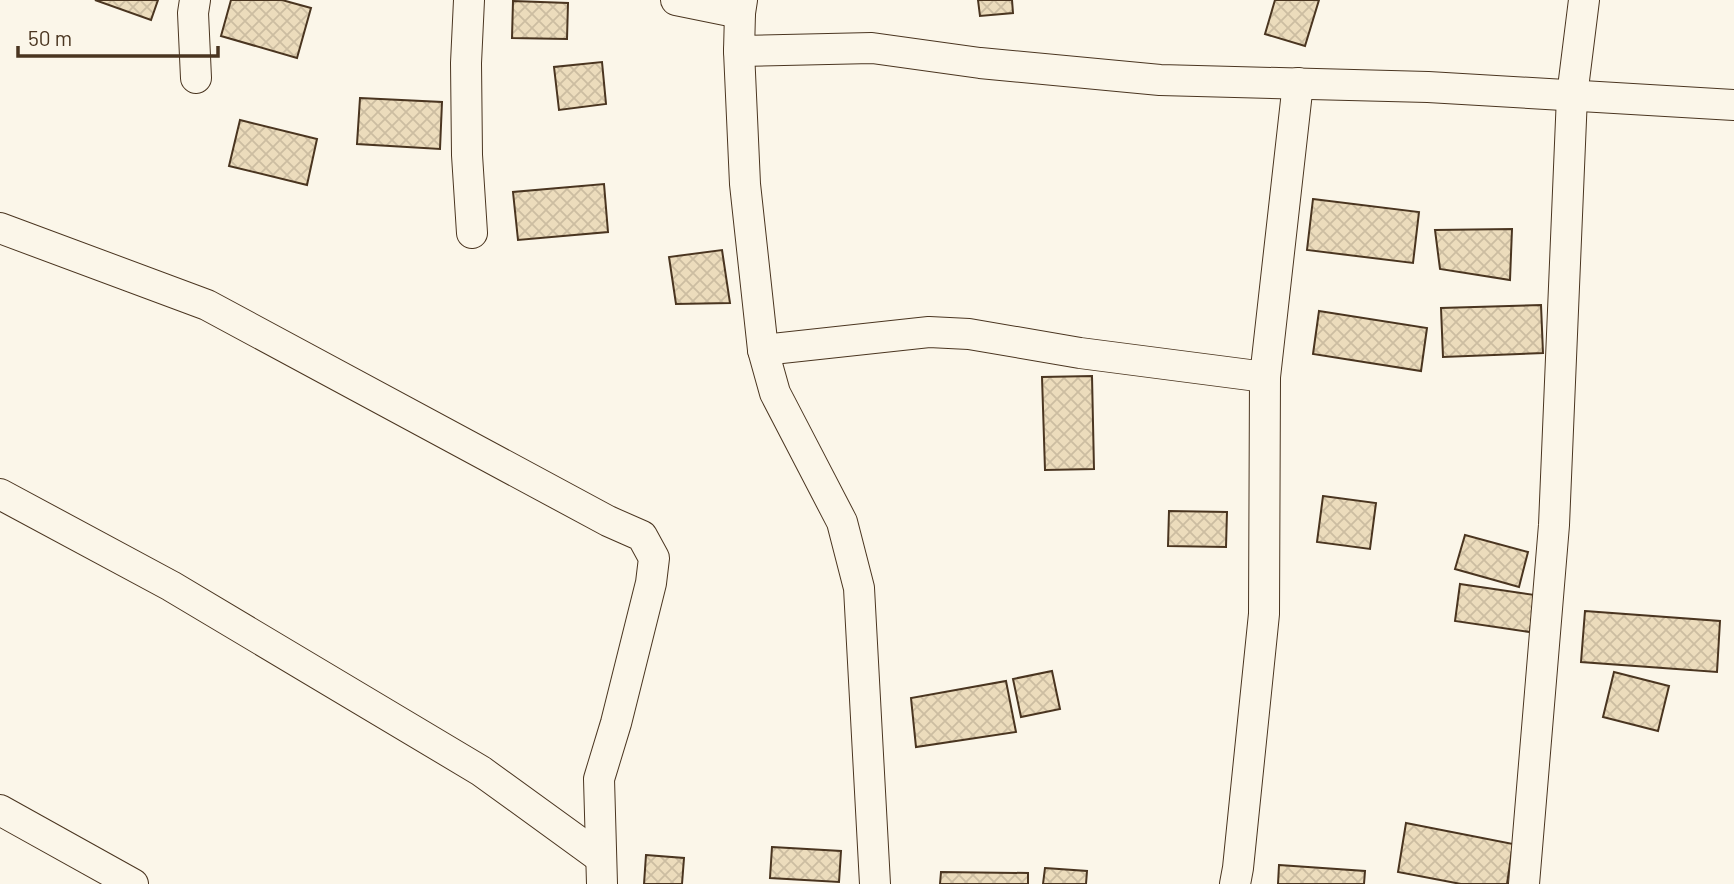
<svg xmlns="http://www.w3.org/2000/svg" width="1734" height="884" font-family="Barlow,sans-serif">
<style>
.building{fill:url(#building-cross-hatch);stroke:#4a3520;stroke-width:2}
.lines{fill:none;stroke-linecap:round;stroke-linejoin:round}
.minor-casing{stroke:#4a3520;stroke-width:32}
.minor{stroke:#fbf6e9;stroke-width:30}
</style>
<defs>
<pattern id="building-cross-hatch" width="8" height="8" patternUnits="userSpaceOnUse" patternTransform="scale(1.75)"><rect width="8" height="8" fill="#ecdcbc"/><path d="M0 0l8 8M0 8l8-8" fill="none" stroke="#ccbda1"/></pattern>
</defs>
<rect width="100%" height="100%" fill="#fbf6e9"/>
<g class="building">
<polygon points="95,0 158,0 151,20"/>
<polygon points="231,0 282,0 311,8 297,58 221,36"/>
<polygon points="978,0 1012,0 1013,13 980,16"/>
<polygon points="1275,0 1319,0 1305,46 1265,34"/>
<polygon points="513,1 568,3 567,39 512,38"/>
<polygon points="602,62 606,104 559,110 554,67"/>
<polygon points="360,98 442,102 440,149 357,144"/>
<polygon points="240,120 317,139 307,185 229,166"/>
<polygon points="604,184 608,232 518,240 513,192"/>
<polygon points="1313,199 1419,212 1413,263 1307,250"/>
<polygon points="1512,229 1510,280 1440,269 1435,230"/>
<polygon points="722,250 730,303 676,304 669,257"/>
<polygon points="1541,305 1543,353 1443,357 1441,308"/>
<polygon points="1319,311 1427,328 1421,371 1313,354"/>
<polygon points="1092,376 1094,469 1045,470 1042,377"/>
<polygon points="1323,496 1376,503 1370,549 1317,542"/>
<polygon points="1169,511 1227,512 1226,547 1168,546"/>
<polygon points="1465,535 1528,552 1519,587 1455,569"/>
<polygon points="1460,584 1535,595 1530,632 1455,621"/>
<polygon points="1585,611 1720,621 1717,672 1581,662"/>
<polygon points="1052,671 1060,709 1021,717 1013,679"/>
<polygon points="1614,672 1669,686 1658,731 1603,717"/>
<polygon points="1006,681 1016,732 916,747 911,698"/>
<polygon points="1406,823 1513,844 1507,884 1461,884 1398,872"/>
<polygon points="772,847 841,851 839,882 770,878"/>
<polygon points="646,855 684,858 682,884 644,884"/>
<polygon points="1279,865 1365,871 1364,884 1278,884"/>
<polygon points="1045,868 1087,871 1086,884 1043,884"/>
<polygon points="941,872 1028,873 1028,884 940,884"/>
</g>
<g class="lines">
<defs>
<g id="minor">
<polyline points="195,0 193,13 196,78"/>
<polyline points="469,0 466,63 467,155 472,233"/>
<polyline points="676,0 740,13"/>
<polyline points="742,0 740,13 739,51 745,184 763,350 775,393 842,522 859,588 875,884"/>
<polyline points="739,51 872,48 980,63 1160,80 1428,87 1734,105"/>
<polyline points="0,228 207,305 608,521 642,536 654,558 651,583 616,723 599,779 602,884"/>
<polyline points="763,350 929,332 969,334 1080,353 1265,377"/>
<polyline points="0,494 171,586 481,771 601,858"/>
<polyline points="0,810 133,884"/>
<polyline points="1235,884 1238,868 1264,614 1265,377 1298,83"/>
<polyline points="1524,884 1554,525 1572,96 1584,0"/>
</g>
</defs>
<use href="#minor" class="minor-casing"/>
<use href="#minor" class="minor"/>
</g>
<path d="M18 46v10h200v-10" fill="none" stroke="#4a3520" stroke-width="3.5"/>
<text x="28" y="46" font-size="21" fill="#4a3520" stroke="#fbf6e9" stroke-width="5" paint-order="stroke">50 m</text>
</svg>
